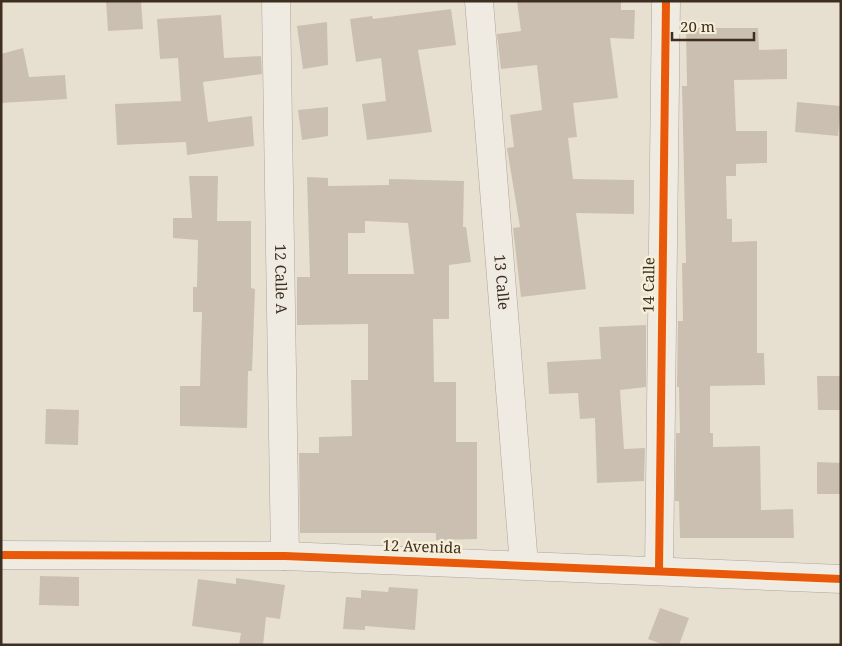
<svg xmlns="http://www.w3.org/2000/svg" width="842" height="646" font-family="'Noto Serif',serif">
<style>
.building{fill:#cbbfb2;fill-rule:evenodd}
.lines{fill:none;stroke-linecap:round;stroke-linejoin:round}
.minor-casing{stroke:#ada599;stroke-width:29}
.minor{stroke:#efebe3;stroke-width:28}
.cycleway-casing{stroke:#f7eed8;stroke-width:11}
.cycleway{stroke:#e8590c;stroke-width:8}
.labels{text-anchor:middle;stroke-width:5;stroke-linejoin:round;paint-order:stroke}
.street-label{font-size:15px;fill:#3d2e20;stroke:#f7eed8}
</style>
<rect width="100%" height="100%" fill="#e7e0d1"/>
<g class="building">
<polygon points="106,1 141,1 143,29 108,31"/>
<polygon points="517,1 621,1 621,10 635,10 634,39 610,38 618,98 573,103 577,137 568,138 573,179 634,180 634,214 576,213 586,289 521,297 513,228 520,227 507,148 514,147 510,115 542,110 537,65 501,69 497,34 521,31"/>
<polygon points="451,9 456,45 418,50 432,132 367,140 362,104 386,101 381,58 356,62 350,19 372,16 373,19"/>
<polygon points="221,15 224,58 261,56 262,74 203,82 208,122 252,116 254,146 187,155 186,142 117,145 115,104 181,101 178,58 160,59 157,19"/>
<polygon points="327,22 328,65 303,69 297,26"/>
<polygon points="686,28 758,28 759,50 787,49 787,79 734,80 736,131 767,131 767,163 736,164 736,176 726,176 727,219 732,219 732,242 757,241 757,353 764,353 765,385 710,386 710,433 713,433 713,447 760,446 761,510 793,509 794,538 680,538 679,501 675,501 676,433 680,433 679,387 677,387 678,321 683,321 682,263 686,263 682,86 687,86"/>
<polygon points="23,48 29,77 65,75 67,99 1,103 1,54"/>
<polygon points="797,102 841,106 838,136 795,132"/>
<polygon points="328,107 328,136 302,140 298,110"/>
<polygon points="189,176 218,176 217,221 251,221 251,288 255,289 252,371 248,371 247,428 180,426 180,386 200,386 202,312 193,312 193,287 197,287 198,240 173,238 173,218 192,218"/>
<path d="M307,177L328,178V186L389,185V179L464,181L463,227H466L471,262L449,265V319H433L434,382H456V442H477V539L436,540V533H300L299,453H319V437L352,436L351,380H368V324L297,325V277H310ZM365,221L408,223L414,274H348V233H365Z"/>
<polygon points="646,325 646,387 620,390 624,449 645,448 644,481 597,483 595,418 580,419 578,393 549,394 547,362 601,359 599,327"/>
<polygon points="817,376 840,376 841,410 818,410"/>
<polygon points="46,409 79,410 78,445 45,444"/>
<polygon points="817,462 841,463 841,494 817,494"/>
<polygon points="40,576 79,577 79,606 39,605"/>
<polygon points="236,578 285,585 280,619 266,617 263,645 239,645 241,633 192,626 198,579 236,584"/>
<polygon points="389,587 418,589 415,630 365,626 365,630 343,629 346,597 361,598 361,590 388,592"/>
<polygon points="660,608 689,618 679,645 664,645 648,639"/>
</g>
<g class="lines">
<defs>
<g id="minor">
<path id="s1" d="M276,1L285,556"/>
<path id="s2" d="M479,1L524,565"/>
<polyline points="1,555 285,556 841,579"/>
<polyline points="659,570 666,1"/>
</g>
</defs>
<use href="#minor" class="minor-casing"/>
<use href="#minor" class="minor"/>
<defs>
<g id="cycleway">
<polyline points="1,555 285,556 841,579"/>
<polyline points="659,570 666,1"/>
</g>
</defs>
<use href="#cycleway" class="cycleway-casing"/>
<use href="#cycleway" class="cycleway"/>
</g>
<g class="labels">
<g class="street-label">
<text dy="5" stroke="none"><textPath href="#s1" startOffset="278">12 Calle A</textPath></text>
<text dy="5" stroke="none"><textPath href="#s2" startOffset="282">13 Calle</textPath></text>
<text transform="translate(649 285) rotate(-89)" y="5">14 Calle</text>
<text transform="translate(422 547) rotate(2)" y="5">12 Avenida</text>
</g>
</g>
<rect width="842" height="646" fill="none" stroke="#3d2e20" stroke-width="5"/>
<path d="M672 32v8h82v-8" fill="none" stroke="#3d2e20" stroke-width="2.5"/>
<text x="680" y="32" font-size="15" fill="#3d2e20" stroke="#f7eed8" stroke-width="4" paint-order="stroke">20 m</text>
</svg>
